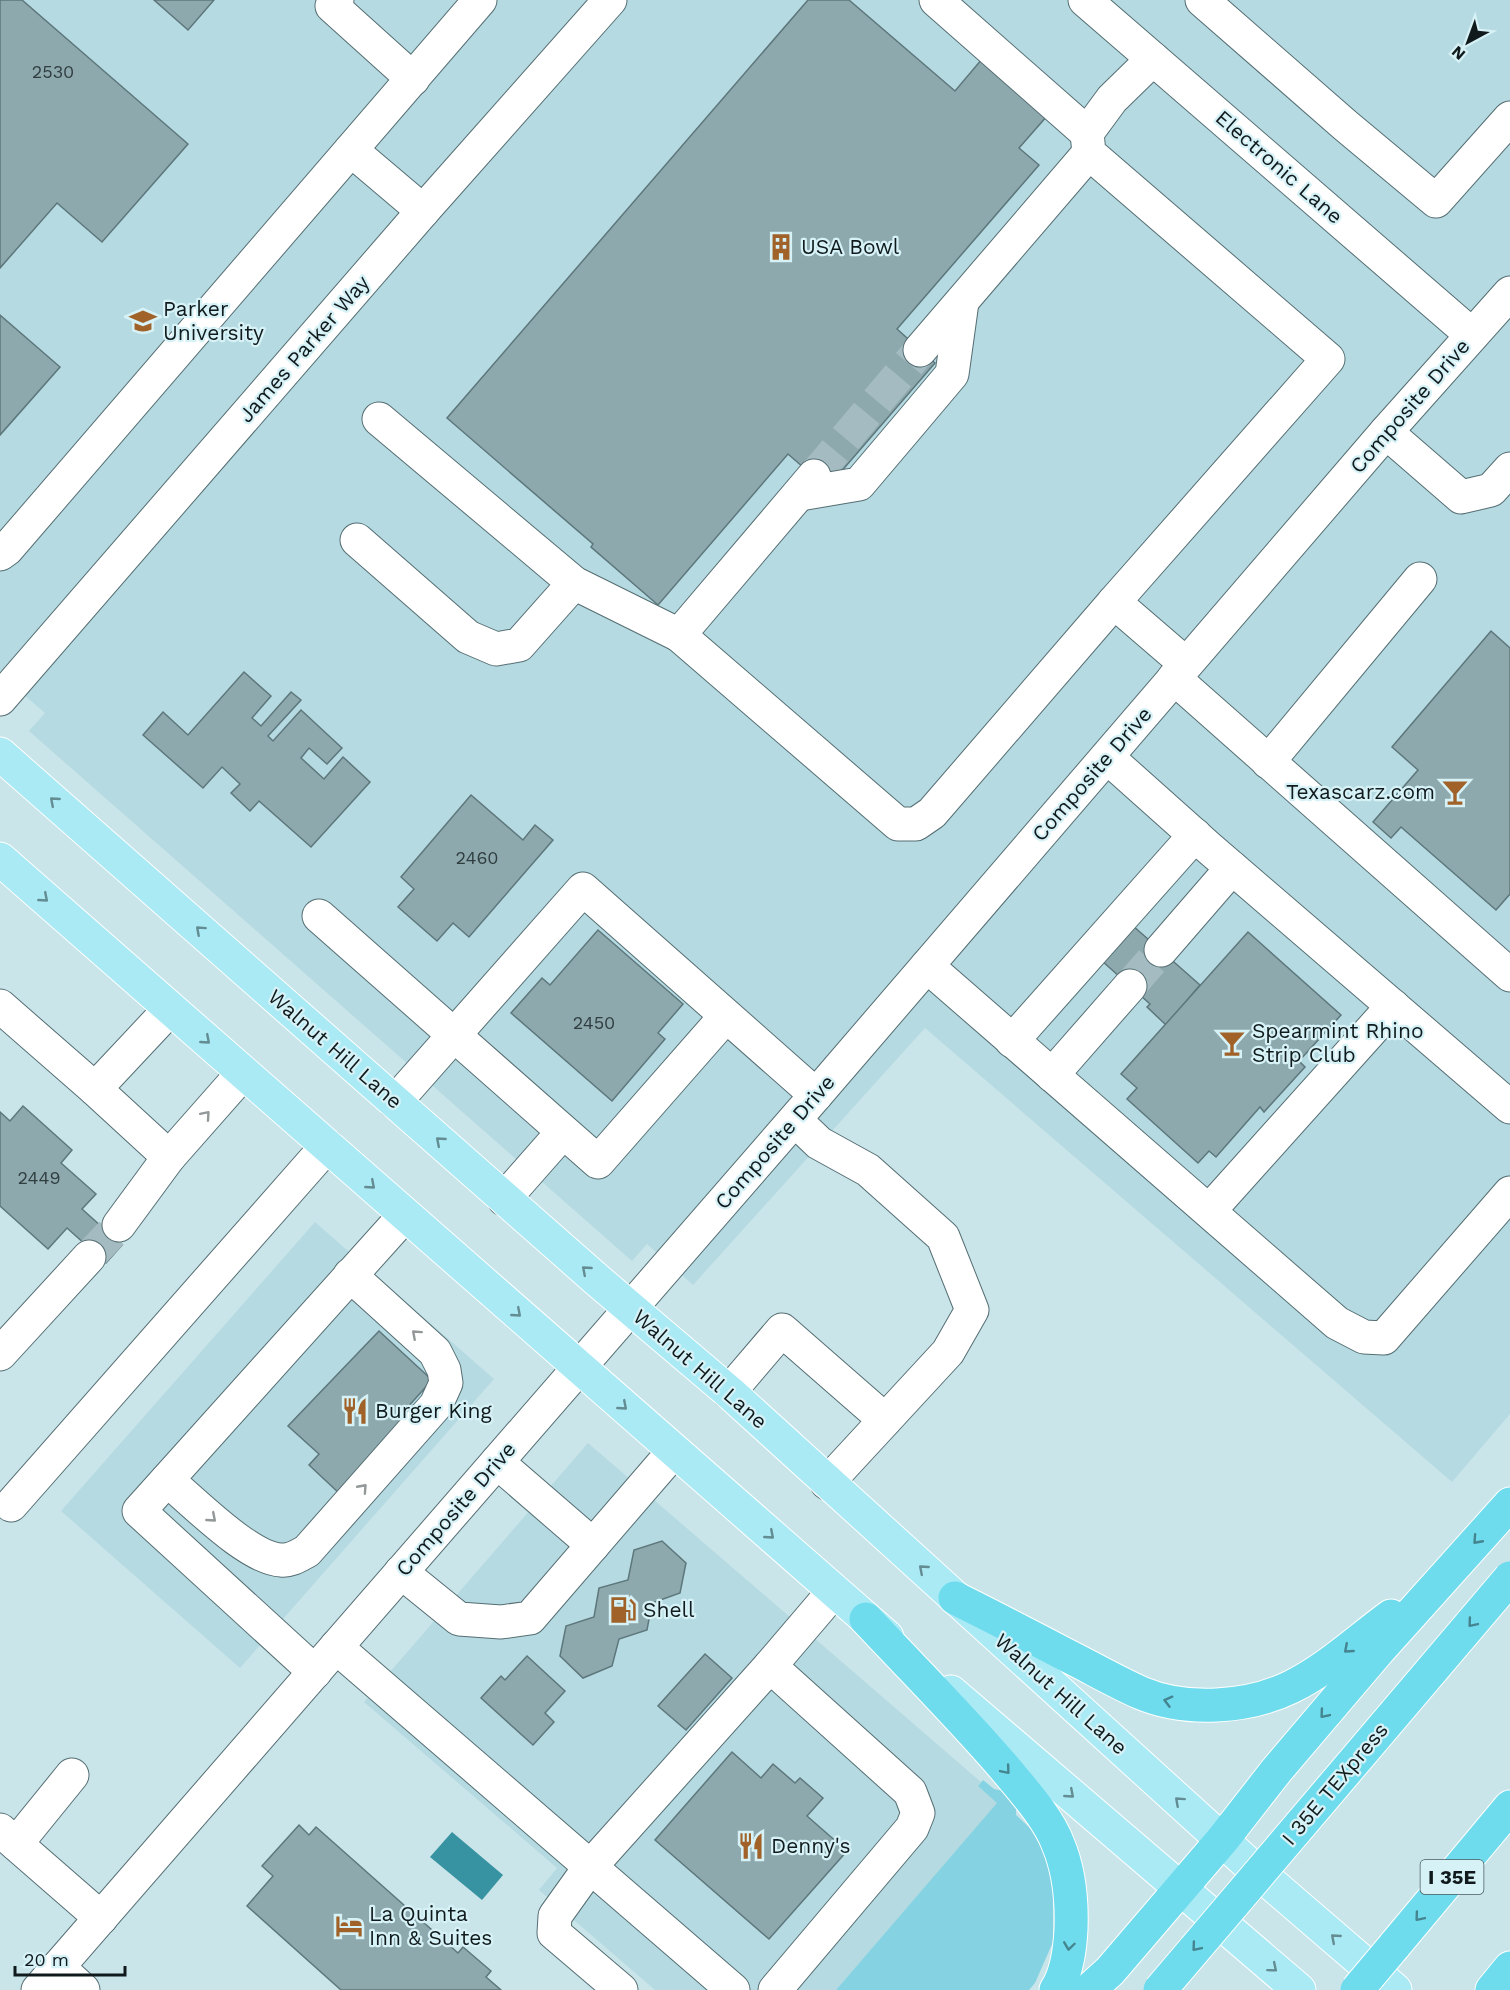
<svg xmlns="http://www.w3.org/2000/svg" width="1510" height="1990" font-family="'Work Sans',sans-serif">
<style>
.built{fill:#b5dae1}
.green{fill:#85d3e2}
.water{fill:#3792a1}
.building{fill:#8ea9ae;stroke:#5d777c;stroke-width:1.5}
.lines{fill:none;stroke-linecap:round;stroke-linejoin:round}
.minor-tunnel{stroke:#a4bcc1;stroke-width:33;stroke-dasharray:33 16;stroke-linecap:butt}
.minor-casing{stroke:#556e73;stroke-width:35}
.major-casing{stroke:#fff;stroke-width:35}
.highway-casing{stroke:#fff;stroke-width:35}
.minor{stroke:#fff;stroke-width:33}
.major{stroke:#a9eaf5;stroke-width:33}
.highway{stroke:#6fdcee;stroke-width:33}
.highway-bridge-casing{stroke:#fff;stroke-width:35;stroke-linecap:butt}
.highway-bridge{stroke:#6fdcee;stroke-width:33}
.oneway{stroke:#648c93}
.oneway2{stroke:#939899}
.oneway3{stroke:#448590}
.labels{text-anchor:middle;stroke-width:4.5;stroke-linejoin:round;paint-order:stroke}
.number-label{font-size:18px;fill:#303e40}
.shield{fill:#d6f2f7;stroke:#4b5b5e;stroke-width:1.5}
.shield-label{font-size:20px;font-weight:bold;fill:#101a1c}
.street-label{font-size:21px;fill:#101a1c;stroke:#d6f2f7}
.poi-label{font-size:21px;fill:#101a1c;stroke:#d6f2f7;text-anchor:start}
</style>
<rect width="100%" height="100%" fill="#c9e5ea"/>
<g class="built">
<polygon points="0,0 1510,0 1510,1414 1452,1482 925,1028 693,1285 647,1244 632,1261 29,731 45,713 0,674"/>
<polygon points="315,1222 494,1379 240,1668 61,1511"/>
<polygon points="588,1443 981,1782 978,1786 998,1803 836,1990 655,1990 539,1890 557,1868 364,1702"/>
</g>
<polygon class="green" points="983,1780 994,1789 1004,1791 1016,1806 1016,1815 1044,1841 1053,1887 1053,1942 1035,1983 1029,1990 836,1990 997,1803 978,1786"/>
<polygon class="water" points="452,1832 503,1875 482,1900 430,1857"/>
<g class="building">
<polygon points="0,0 22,0 188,144 102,242 57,203 0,268"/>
<polygon points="154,0 214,0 188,30"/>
<polygon points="808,0 849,0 955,91 982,59 1047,116 1019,148 1039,165 897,329 935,363 827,488 788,454 658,605 591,547 593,544 447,418"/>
<polygon points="0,315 60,367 0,435"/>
<polygon points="1491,631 1510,648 1510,894 1496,910 1401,827 1391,838 1373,822 1418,770 1392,747"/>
<polygon points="244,672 271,696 252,718 261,726 291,692 301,700 268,736 273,741 301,710 342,748 327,764 309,748 301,758 324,779 343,757 370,782 311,847 259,801 250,811 231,793 240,784 222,767 203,788 143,735 163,712 188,735"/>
<polygon points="471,795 523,840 535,825 553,840 469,937 453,923 437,941 398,907 414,889 401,877"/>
<polygon points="1132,925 1200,985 1166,1025 1147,1007 1150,1004 1101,960"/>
<polygon points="598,930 683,1004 658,1033 665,1039 612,1101 511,1013 542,978 550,985"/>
<polygon points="1248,932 1341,1015 1299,1061 1305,1067 1264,1112 1260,1107 1216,1157 1209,1151 1198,1163 1127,1099 1137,1088 1121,1074"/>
<polygon points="23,1106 72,1150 61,1163 96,1194 82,1209 122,1245 106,1263 67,1228 48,1249 0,1206 0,1112 10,1121"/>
<polygon points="379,1331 432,1380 406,1409 411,1413 341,1495 309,1465 319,1454 288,1426"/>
<polygon points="662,1541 686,1563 680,1593 652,1603 647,1630 619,1639 612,1666 583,1678 560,1656 566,1626 594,1617 599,1588 628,1580 634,1550"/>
<polygon points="705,1654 732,1678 686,1730 658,1706"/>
<polygon points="527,1656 565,1691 545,1713 554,1722 533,1745 481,1698 501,1676 505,1680"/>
<polygon points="732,1752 761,1778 773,1764 795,1783 800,1778 823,1798 807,1816 847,1851 769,1939 655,1840"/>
<polygon points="299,1825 309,1835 316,1827 458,1953 463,1947 491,1971 486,1977 501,1990 341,1990 247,1906 273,1876 262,1866"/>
</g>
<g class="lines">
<g class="minor-tunnel">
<polyline points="814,476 920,350"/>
<polyline points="1130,986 1161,950"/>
<polyline points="89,1257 119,1225"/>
</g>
<defs>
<g id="minor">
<polyline points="337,0 332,6 413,79"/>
<polyline points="936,0 1087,133 1112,99 1153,59"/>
<polyline points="1085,0 1472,335"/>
<polyline points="1202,0 1345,125 1436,201 1510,118"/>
<polyline points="1087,133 1089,153 1328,359 1114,602 1186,664"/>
<polyline points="351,150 423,211"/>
<polyline points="920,350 1089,153"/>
<polyline points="379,419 574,583 679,635"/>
<polyline points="1386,432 1461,497 1491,490 1510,469"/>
<polyline points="814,476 679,635 898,824 916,824 932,813 1114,602"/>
<polyline points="800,494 859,484 909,425 952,374 962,302"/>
<polyline points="357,540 468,637 496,649 519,645 574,583"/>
<polyline points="0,554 7,549 480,0"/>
<polyline points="1174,678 1510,975"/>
<polyline points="0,699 423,211 610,0"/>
<polyline points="1107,757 1209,848 1510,1107"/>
<polyline points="1268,762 1420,579"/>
<polyline points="319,916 598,1162 726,1016"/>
<polyline points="1161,950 1232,868"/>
<polyline points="927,966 1337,1323 1364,1337 1384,1338 1510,1193"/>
<polyline points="0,1006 95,1089 170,1009"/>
<polyline points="1012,1041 1195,835"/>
<polyline points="1052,1075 1130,986"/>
<polyline points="95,1089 169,1157"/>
<polyline points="395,1102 583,889 816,1095"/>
<polyline points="795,1120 819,1143 868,1170 943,1237 972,1310 948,1352 827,1483"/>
<polyline points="504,1199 563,1132"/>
<polyline points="1209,1211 1393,1006"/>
<polyline points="119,1225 169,1157 243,1073"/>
<polyline points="0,1354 89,1257"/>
<polyline points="729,1392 782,1330 885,1420"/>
<polyline points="497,1462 593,1545"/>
<path d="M167,1480C193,1501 249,1559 281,1560C291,1561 298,1556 307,1551L436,1405L446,1383L444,1370L435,1352L350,1275"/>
<polyline points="11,1505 327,1146"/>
<polyline points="401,1572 459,1619 501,1622 530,1618 674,1451"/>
<polyline points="336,1647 733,1990"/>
<polyline points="770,1666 910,1792 918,1813 912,1828 775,1990"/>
<polyline points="315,1672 139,1511 405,1215"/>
<polyline points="0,1830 101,1918"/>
<polyline points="16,1844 72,1775"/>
<polyline points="58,1967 83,1990"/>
<polyline points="38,1990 816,1095 1386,432 1510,293"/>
<polyline points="621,1990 554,1933 555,1916 590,1867 770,1666 834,1591"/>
</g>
<g id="major">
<polyline points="0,754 596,1279 729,1392 1244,1860 1395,1990"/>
<polyline points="0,859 887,1637"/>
<polyline points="951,1692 1299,1990"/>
</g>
<g id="highway">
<path d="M955,1598C993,1617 1030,1636 1068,1656C1092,1668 1116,1682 1141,1693C1186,1712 1248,1708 1291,1687C1328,1669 1358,1640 1391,1616"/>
<path d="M866,1619C912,1668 959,1715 1003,1766C1021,1788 1048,1817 1058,1844C1069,1870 1072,1901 1071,1929C1070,1949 1067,1973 1056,1990"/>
<polyline points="1394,1946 1510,1807"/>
<polyline points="1089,1990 1110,1971 1223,1839 1276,1771 1378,1651 1510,1504"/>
<polyline points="1492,1990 1510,1968"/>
</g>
</defs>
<use href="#minor" class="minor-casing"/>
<use href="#major" class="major-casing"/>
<use href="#highway" class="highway-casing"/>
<use href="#minor" class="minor"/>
<use href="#major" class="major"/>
<use href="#highway" class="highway"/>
<defs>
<g id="highway-bridge">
<polyline points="1160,1990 1510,1578"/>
<polyline points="1357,1990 1394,1946"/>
</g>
</defs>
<use href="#highway-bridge" class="highway-bridge-casing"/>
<use href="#highway-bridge" class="highway-bridge"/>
</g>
<defs><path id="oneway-chevron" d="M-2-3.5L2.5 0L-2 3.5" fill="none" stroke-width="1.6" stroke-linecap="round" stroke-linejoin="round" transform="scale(1.5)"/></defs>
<g class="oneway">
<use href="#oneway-chevron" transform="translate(54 801) rotate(-139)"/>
<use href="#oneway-chevron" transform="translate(44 898) rotate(41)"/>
<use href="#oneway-chevron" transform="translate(200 930) rotate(-138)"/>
<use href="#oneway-chevron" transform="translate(206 1040) rotate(41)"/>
<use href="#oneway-chevron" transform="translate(440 1141) rotate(-139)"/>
<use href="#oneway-chevron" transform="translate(371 1185) rotate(41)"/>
<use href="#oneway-chevron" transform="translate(586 1270) rotate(-139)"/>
<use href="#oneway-chevron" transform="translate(517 1313) rotate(41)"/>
<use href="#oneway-chevron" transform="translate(623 1406) rotate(41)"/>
<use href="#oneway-chevron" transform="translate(770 1535) rotate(41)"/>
<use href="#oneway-chevron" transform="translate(923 1569) rotate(-139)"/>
<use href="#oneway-chevron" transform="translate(1070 1794) rotate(41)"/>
<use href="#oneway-chevron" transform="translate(1179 1801) rotate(-138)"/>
<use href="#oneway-chevron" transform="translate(1335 1938) rotate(-139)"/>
<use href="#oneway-chevron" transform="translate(1273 1968) rotate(40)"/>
</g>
<g class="oneway2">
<use href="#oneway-chevron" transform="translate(206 1115) rotate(-49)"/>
<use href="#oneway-chevron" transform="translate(416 1334) rotate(-138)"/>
<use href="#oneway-chevron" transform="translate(363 1488) rotate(-48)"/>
<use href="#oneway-chevron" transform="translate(212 1518) rotate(41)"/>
</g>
<g class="oneway3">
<use href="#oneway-chevron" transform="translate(1477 1540) rotate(132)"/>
<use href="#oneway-chevron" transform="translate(1472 1623) rotate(130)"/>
<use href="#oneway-chevron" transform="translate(1348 1649) rotate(139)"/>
<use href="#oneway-chevron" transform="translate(1168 1701) rotate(-165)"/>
<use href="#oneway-chevron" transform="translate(1324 1714) rotate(130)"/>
<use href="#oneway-chevron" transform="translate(1006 1770) rotate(50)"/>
<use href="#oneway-chevron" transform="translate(1419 1917) rotate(130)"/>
<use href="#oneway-chevron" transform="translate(1069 1946) rotate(98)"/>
<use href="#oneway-chevron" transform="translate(1196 1947) rotate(130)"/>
</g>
<defs>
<symbol id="building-bare" viewBox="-9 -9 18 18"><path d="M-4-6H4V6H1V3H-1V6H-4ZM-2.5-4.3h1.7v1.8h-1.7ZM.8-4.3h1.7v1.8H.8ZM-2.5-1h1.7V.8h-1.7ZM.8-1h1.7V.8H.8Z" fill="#a06228" stroke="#d6f2f7" stroke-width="2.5" paint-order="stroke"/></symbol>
<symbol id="university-bare" viewBox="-9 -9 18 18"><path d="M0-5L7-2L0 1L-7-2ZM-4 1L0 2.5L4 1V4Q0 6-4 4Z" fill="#a06228" stroke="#d6f2f7" stroke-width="2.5" paint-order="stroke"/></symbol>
<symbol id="bar-bare" viewBox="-9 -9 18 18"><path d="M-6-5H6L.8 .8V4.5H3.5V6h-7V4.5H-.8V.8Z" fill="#a06228" stroke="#d6f2f7" stroke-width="2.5" paint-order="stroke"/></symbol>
<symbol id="restaurant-bare" viewBox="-9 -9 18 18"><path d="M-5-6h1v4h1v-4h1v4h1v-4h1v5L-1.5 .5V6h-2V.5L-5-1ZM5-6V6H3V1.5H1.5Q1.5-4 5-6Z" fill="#a06228" stroke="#d6f2f7" stroke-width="2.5" paint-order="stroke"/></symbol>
<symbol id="fuel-bare" viewBox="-9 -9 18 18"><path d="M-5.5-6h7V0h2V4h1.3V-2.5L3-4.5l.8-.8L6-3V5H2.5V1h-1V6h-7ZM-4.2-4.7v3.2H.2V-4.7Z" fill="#a06228" stroke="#d6f2f7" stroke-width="2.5" paint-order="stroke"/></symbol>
<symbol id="hotel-bare" viewBox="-9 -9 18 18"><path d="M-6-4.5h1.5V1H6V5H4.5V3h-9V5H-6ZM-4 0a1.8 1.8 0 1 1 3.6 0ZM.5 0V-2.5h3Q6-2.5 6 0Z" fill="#a06228" stroke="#d6f2f7" stroke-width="2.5" paint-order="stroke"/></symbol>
</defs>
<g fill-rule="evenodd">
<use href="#building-bare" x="762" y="228" width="38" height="38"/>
<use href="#university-bare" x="124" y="302" width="38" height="38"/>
<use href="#bar-bare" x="1436" y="773" width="38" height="38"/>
<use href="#bar-bare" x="1213" y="1024" width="38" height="38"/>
<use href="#restaurant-bare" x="336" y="1392" width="38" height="38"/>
<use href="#fuel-bare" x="604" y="1591" width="38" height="38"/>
<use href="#restaurant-bare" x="732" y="1827" width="38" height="38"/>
<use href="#hotel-bare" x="330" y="1907" width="38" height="38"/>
</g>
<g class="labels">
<g class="number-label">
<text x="53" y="78">2530</text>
<text x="477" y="864">2460</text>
<text x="594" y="1029">2450</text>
<text x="39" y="1184">2449</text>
</g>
<rect class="shield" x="1420.5" y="1860" width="63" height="34" rx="4.5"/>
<g class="shield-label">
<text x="1452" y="1884">I 35E</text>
</g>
<g class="street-label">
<text transform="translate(1279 167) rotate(41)" y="7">Electronic Lane</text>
<text transform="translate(304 349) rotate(-49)" y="7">James Parker Way</text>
<text transform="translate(1410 406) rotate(-49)" y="7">Composite Drive</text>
<text transform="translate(1092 774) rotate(-49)" y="7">Composite Drive</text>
<text transform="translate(335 1049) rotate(41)" y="7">Walnut Hill Lane</text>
<text transform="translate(775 1142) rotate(-49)" y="7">Composite Drive</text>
<text transform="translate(700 1369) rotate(41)" y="7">Walnut Hill Lane</text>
<text transform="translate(456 1509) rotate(-49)" y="7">Composite Drive</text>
<text transform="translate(1061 1694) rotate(42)" y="7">Walnut Hill Lane</text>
<text transform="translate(1335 1784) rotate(-50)" y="7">I 35E TEXpress</text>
</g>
<g class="poi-label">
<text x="801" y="254">USA Bowl</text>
<text x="163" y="316">Parker<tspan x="163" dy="24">University</tspan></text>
<text x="1435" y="799" text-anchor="end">Texascarz.com</text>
<text x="1252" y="1038">Spearmint Rhino<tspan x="1252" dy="24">Strip Club</tspan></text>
<text x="375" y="1418">Burger King</text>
<text x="643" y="1617">Shell</text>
<text x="771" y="1853">Denny's</text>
<text x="369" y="1921">La Quinta<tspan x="369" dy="24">Inn &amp; Suites</tspan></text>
</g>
</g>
<g transform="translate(1468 42) rotate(221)" stroke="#d6f2f7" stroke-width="4.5" paint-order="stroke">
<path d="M0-4.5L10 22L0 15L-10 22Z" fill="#101a1c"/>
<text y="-9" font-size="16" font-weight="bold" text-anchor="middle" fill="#101a1c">N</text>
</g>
<path d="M15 1966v9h110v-9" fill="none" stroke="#101a1c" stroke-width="3"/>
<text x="24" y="1966" font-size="18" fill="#101a1c" stroke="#d6f2f7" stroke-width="4.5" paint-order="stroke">20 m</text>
</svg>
